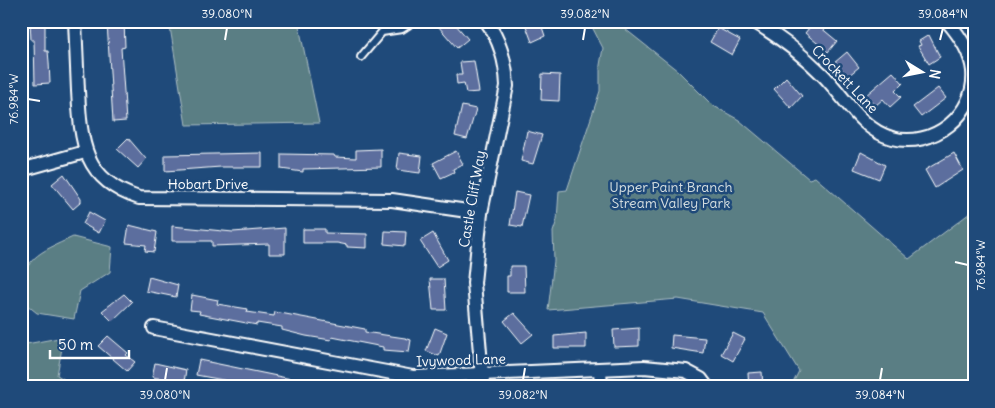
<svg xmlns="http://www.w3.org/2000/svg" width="995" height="408" font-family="Delius,sans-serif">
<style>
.green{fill:#5a7e84;stroke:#acbec2}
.building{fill:#5c6e9e;stroke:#fff}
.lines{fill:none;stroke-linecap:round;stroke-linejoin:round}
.service-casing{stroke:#fff;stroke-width:10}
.minor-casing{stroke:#fff;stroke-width:16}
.service{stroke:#1f4a7a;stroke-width:6}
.minor{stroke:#1f4a7a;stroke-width:12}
.ticks{fill:none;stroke:#fff;stroke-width:2}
.labels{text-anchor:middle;stroke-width:5;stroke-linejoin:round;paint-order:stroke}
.street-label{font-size:14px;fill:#fff;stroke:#1f4a7a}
.park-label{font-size:14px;fill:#d6dfe0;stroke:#1f4a7a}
.neatline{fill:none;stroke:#fff;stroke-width:2}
.ticks-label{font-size:12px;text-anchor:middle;fill:#fff}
</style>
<rect width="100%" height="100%" fill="#1f4a7a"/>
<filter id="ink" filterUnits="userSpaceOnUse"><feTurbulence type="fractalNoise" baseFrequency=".02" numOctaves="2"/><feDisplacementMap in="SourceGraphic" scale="10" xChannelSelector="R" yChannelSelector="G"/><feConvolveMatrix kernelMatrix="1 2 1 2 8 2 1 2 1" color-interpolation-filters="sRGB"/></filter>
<g filter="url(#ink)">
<g class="green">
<polygon points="169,21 298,21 319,123 186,125"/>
<polygon points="589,21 615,21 678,71 712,105 739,120 809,179 815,177 909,259 974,210 974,387 791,387 799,371 763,313 678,299 548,310 554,261 553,232 557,220 559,191 567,190 600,91 600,65 603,48"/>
<path d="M73,237L112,247L110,272L80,291L74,319L37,313L21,300C21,258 38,253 73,237Z"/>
<polygon points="64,337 57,375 72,384 84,387 21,387 21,345"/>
</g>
<g class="building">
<polygon points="30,21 45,21 45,51 48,51 49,62 50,83 35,84 34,40 31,40"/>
<polygon points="124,21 125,47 121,48 126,121 113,122 107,22"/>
<polygon points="445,21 451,21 455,26 456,25 468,39 457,48 438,26"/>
<polygon points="526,21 540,21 545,36 532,42 526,26 528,25"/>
<polygon points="814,22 837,41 828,52 805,33"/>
<polygon points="718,28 740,40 732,55 710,42"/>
<polygon points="929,35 940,57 929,64 918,46 921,45 919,41"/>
<polygon points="847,52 859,67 848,76 834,63"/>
<polygon points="474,61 479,92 466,93 464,83 457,84 456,75 462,75 460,62"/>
<polygon points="893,72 903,83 895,91 901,97 890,107 883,99 875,106 866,95"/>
<polygon points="542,74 560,75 559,101 541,100"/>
<polygon points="786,77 802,96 791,108 774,89"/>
<polygon points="938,88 946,98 921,117 913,107"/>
<polygon points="462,106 476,109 467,139 455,136"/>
<polygon points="527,131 542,135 533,164 521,161"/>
<polygon points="128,138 146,159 138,168 117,149"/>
<polygon points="381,149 381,167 303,169 303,172 281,169 281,154 334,155 335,157 356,158 356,150"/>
<polygon points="456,151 463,164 453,169 454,172 441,178 433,163"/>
<polygon points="861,152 885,165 879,179 854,169"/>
<polygon points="262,153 262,167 221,167 165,171 165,155"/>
<polygon points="399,153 422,156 420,173 397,170"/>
<polygon points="954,153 963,170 935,188 925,170"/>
<polygon points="64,174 81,199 81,202 73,209 52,184"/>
<polygon points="515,192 529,195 522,227 510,225"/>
<polygon points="89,212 105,221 99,233 83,224"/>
<polygon points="129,225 157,232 154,252 145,251 146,245 126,243"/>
<polygon points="172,226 233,232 285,228 285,254 269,254 269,244 212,246 212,241 172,241"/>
<polygon points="303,229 325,229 325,233 367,234 367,248 347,247 347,245 337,243 303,243"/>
<polygon points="385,231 406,232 405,246 384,244"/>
<polygon points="433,233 448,260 437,267 420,241"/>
<polygon points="510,266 524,266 525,292 507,292 507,276 510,276"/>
<polygon points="149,277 178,285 176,297 146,291"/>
<polygon points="430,279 444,279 446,310 433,310"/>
<polygon points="124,294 132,302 112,321 102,311"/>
<polygon points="192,295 218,300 217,304 248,309 247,312 274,316 275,312 365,329 365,332 371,333 405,338 411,340 409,352 383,350 383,347 332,337 331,340 306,336 282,330 282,327 257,323 257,325 199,314 200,311 190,310"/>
<polygon points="514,313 533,334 522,343 504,321"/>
<polygon points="435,328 447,333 439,356 426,351"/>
<polygon points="639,328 639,346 614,347 613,330"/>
<polygon points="586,333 586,348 554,348 554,336"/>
<polygon points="733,333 745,339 733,361 721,354"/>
<polygon points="672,335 705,338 703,353 671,348"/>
<polygon points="108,336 128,353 126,355 135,362 127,371 98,346"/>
<polygon points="199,360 311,383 311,387 256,386 196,375"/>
<polygon points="155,363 186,370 184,382 152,377"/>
<polygon points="762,372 763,387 749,387 748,373"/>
</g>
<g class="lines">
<defs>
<polyline id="service" points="361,57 382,32 402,29 414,21"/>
<g id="minor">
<path d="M75,21C76,44 77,68 78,91C81,142 83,180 139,198L392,200L481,213"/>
<path d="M753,21C778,36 802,54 823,75C844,96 861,130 892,138C932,149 977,115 973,71C971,52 960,36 947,21"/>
<polyline points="21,170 85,152"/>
<polyline points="154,328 413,377 644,367 686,371 701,379 707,387"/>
<polyline points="600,369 601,387"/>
<path d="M483,387L474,283L481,213L507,86C506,62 501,41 486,21"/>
</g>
</defs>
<use href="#service" class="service-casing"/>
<use href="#minor" class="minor-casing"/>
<use href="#service" class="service"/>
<use href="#minor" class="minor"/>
</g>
</g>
<path class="ticks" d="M225,40L227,28M583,40L585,28M940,40L943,28M28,99L40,101M955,262L968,265M165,380L167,368M523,380L525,368M880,380L882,368"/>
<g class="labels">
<g class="street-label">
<text transform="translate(845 79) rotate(46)" y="5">Crockett Lane</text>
<text x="208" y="189">Hobart Drive</text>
<text transform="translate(472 199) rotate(-80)" y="5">Castle Cliff Way</text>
<text transform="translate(461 360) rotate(-2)" y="5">Ivywood Lane</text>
</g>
<g class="park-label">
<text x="671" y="192">Upper Paint Branch<tspan x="671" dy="16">Stream Valley Park</tspan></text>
</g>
</g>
<rect width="995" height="408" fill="none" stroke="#1f4a7a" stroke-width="55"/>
<g transform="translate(922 72) rotate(100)" stroke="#1f4a7a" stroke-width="4" paint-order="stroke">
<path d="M0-4L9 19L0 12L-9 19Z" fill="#ffffff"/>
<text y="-8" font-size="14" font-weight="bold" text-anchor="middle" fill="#ffffff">N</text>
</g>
<path d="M50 350v8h79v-8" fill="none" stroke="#ffffff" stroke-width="2.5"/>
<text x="58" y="350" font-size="15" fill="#ffffff" stroke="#1f4a7a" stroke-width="4" paint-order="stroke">50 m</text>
<rect x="28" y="28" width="940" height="352" class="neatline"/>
<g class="ticks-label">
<text x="227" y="18">39.080°N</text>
<text x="585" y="18">39.082°N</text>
<text x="943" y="18">39.084°N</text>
<text transform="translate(14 99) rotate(-90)" y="4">76.984°W</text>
<text transform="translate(981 265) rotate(-90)" y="4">76.984°W</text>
<text x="165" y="399">39.080°N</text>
<text x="523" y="399">39.082°N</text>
<text x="880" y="399">39.084°N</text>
</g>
</svg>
